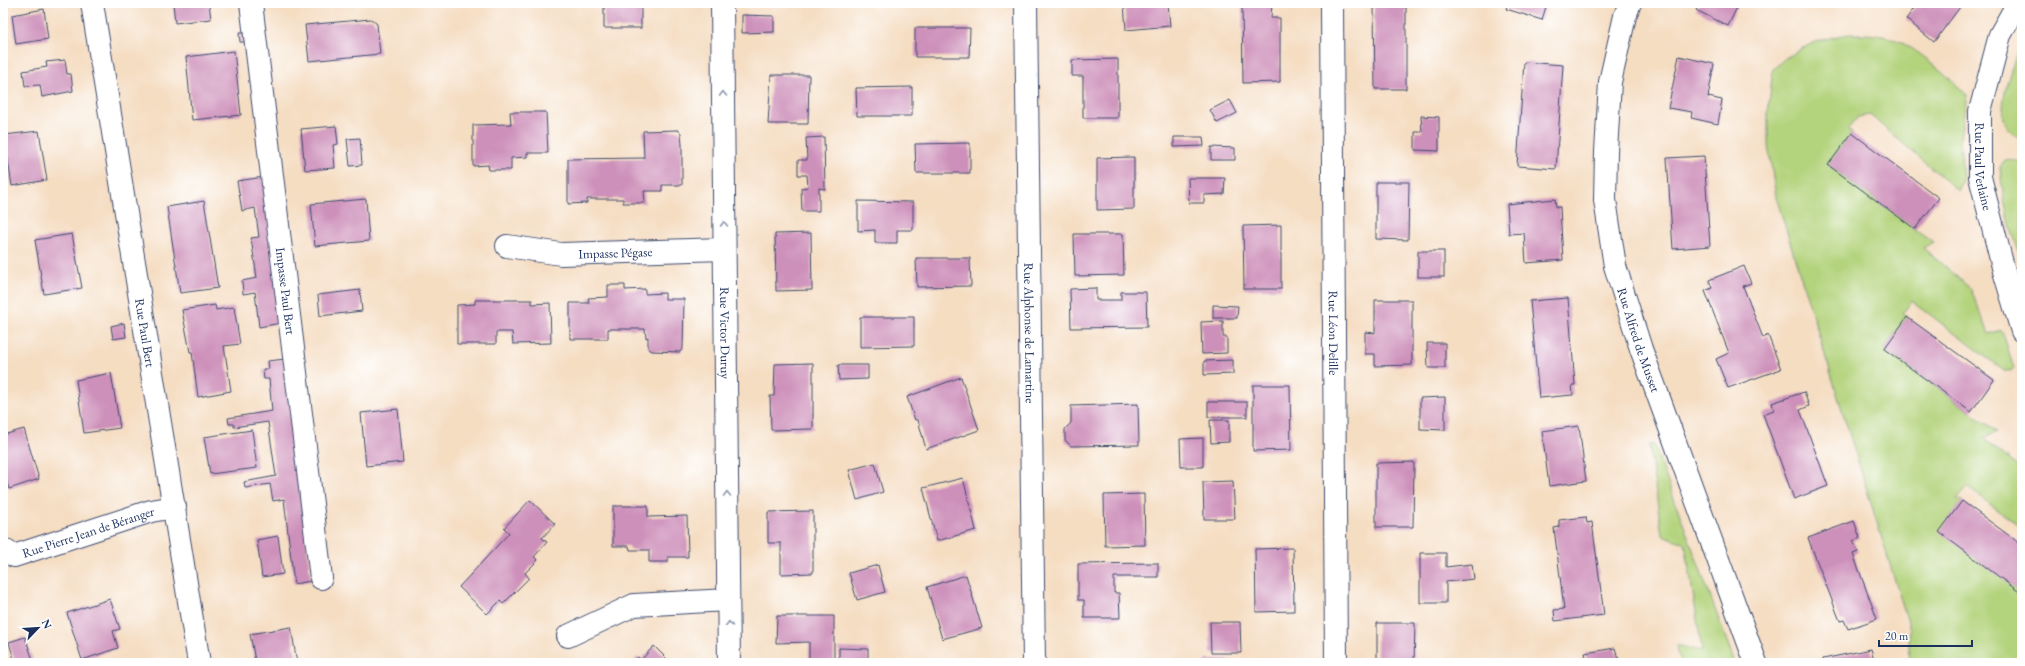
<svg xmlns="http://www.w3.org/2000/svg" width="2025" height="666" font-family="'EB Garamond',serif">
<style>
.green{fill:#b3d37b;stroke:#67816c}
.building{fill:#cd90ba}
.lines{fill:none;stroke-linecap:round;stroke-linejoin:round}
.minor-casing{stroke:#3c496d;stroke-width:24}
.minor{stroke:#fff;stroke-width:22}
.oneway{stroke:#8d97ae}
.labels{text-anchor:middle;stroke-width:3;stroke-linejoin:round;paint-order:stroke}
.street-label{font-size:13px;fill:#1b2f5e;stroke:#fff}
</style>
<rect width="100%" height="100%" fill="#fff"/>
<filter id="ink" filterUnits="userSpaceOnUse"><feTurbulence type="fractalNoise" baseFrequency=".025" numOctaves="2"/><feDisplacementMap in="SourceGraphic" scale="8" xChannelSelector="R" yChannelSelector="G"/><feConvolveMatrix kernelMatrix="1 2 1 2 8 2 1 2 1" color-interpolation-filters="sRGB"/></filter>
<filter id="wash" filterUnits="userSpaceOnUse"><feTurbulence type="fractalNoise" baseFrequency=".012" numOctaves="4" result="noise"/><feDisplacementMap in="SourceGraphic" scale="16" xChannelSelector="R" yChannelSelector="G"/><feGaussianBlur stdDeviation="0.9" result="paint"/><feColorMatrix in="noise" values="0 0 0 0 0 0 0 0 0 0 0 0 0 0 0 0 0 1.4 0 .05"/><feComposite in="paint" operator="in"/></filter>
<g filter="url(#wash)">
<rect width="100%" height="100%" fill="#f5ddc2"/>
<g class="green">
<path d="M1850,34C1865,34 1882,34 1896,40C1923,52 1946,75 1967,95L1960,139L1963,181L1958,191L1870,115L1858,117L1847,130L1852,133L1828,165L1933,242L1923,248L1971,289L1988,334L2002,330L2014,369L2011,372L2004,371L1912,301L1902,314L1907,317L1884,349L1997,431L1983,438L2022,470V528L1967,487L1957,499L1962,501L2022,594V663H1908L1910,629L1776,197L1768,145V112L1773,69C1801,46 1814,40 1850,34Z"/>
<path d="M2022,41V141C2017,137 2010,131 2007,126C1995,108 2014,60 2022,41Z"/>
<path d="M2013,160L2022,162V260C2009,225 2003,203 2000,167L2005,161Z"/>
<polygon points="1652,444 1654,445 1735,663 1682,663 1677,652 1676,645 1702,651 1685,543 1662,535 1649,445"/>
</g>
<g id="blocks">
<g class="building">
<polygon points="173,3 209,3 211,19 175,23"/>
<rect x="604" y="3" width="37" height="25"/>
<polygon points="1124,3 1168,3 1170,26 1126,30"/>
<polygon points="1242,3 1272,3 1271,18 1280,18 1280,82 1243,83"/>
<polygon points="1508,3 1547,3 1542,20 1506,9"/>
<polygon points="1699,3 1739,3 1728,26 1696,10"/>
<polygon points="1918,3 1963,3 1934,42 1906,19"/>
<polygon points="1374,6 1406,6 1406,89 1375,89"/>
<polygon points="44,9 48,39 16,44 12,15"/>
<polygon points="742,15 774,16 774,32 742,33"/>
<polygon points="371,19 377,24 380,54 309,61 305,25"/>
<polygon points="915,28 970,28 969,57 915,57"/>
<polygon points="239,33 247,33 248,42 240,42"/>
<polygon points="234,51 241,115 192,120 186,57"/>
<polygon points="1679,56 1714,64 1708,97 1722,100 1718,124 1691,118 1692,112 1668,108"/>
<polygon points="1118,59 1118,118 1083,118 1083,76 1072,76 1072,60"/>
<polygon points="65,60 67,74 71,74 73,91 42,97 40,85 25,86 23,71 47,67 46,62"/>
<polygon points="1524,62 1563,65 1556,169 1517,166"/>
<polygon points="771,75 809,75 808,124 768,124"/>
<polygon points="912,87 912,116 857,116 856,88"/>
<polygon points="1230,100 1237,113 1217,123 1210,110"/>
<polygon points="510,112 546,112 548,153 527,153 527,157 511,158 511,170 489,170 488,165 473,166 473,125 511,124"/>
<polygon points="1421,116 1439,117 1439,151 1415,150 1415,132 1422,132"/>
<polygon points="336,126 338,144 333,145 335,168 305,170 301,129"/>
<polygon points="678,130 681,133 682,145 682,185 662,185 662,191 644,191 645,203 623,203 623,199 587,199 587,203 568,204 568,159 644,158 643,131"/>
<polygon points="39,131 47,180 12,186 4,135"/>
<polygon points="1852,133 1939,198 1915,229 1828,165"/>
<polygon points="824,137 825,189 819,188 819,211 802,211 801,188 808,187 807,175 798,175 798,160 807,160 806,138"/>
<polygon points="1174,137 1203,137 1204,146 1174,147"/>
<polygon points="360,138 362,165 350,166 347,139"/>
<polygon points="970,143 970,173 916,173 915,144"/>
<polygon points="1211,147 1235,148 1235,160 1211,160"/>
<polygon points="1704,156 1710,246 1673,249 1667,158"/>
<polygon points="1134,157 1134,209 1097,210 1097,158"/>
<polygon points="264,177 281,323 259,327 255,292 243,294 242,281 257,278 251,238 259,237 255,208 242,211 237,181"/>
<polygon points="1188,178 1225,178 1224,194 1204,195 1204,203 1189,203"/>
<polygon points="1376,182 1409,182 1408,240 1376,239"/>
<polygon points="3,188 7,207 3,208"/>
<polygon points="366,199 369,241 315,246 311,204"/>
<polygon points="1555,199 1556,207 1560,207 1563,260 1526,263 1524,233 1509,234 1507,204"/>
<polygon points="204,201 218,288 180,293 167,207"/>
<polygon points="858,201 913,202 913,230 897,230 897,243 875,243 875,230 858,231"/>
<polygon points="1281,225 1281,289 1244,289 1243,226"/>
<polygon points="811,233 812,290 776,291 775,234"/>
<polygon points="72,234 82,288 44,294 35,240"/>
<polygon points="1074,234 1123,234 1124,275 1075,276"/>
<rect x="1418" y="251" width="26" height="26"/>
<polygon points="916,258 970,258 971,286 917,287"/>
<polygon points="1744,266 1751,283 1743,286 1763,338 1768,335 1781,369 1728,388 1716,359 1729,353 1705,291 1712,288 1709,280"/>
<polygon points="608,285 625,285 625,290 645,289 645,294 665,293 665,299 684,299 683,348 680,352 652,351 648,348 648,337 646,338 645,329 608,329 608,339 570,339 570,303 589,303 588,298 608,297"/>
<polygon points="1096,288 1096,300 1121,300 1121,292 1146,292 1147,327 1071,328 1070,289"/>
<polygon points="360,290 362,311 320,316 318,295"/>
<polygon points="1568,298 1575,385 1572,385 1573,395 1539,398 1530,301"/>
<polygon points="475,300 532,300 532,304 550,303 551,343 513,344 512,332 496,332 496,344 457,344 457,305 475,304"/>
<polygon points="1375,300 1412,300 1412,365 1375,366 1375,354 1365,354 1365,332 1375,333"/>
<polygon points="215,305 216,310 234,307 240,344 224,346 231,391 198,397 192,352 190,352 182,310"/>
<polygon points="1213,305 1238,306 1237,318 1213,318"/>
<polygon points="860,317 914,317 914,346 860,347"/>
<polygon points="1907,317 1994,380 1971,412 1884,349"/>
<polygon points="1223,321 1223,337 1227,337 1227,353 1202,354 1201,322"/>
<polygon points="124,323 126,337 113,339 111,326"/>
<polygon points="1427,343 1445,343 1445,368 1428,368"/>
<polygon points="285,359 311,581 294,584 284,499 273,501 270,484 245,488 244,482 276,476 268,422 234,427 234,424 229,424 228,418 272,411 269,379 264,379 263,369 269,369 268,361"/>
<polygon points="1233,360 1233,374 1204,375 1204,361"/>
<polygon points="813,363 813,429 771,430 770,396 774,396 775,364"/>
<polygon points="838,365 868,365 868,379 839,380"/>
<polygon points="111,373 120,428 84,433 76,380"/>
<polygon points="961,377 979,430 926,449 918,420 915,420 907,397"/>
<polygon points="1253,385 1290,385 1291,450 1253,451"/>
<polygon points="1804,392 1809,406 1800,410 1828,486 1794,499 1763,414 1774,410 1772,403"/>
<polygon points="1445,397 1445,430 1420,429 1420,398"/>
<rect x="1208" y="402" width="39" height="15"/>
<polygon points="1138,404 1139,445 1071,446 1065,440 1065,429 1071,423 1071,406"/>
<polygon points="398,409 403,462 366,466 361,413"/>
<polygon points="1210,420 1229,420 1229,442 1211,443"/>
<polygon points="1579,426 1586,481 1549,486 1542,431"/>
<polygon points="24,429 39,479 9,489 3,470 3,435"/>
<polygon points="252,430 257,468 210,474 204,437"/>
<polygon points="1203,438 1203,467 1181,467 1180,439"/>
<polygon points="1414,462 1413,527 1376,527 1376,463"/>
<polygon points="875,463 883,492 857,500 849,470"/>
<polygon points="963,478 976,530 937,541 923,488"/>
<polygon points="1233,481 1235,519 1204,519 1203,482"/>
<polygon points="1144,494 1145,545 1105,546 1104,495"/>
<polygon points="530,500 555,524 542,538 547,542 534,557 538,560 525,573 529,578 503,604 500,601 487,614 459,587 509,533 504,528"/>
<polygon points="1962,501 2022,545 2022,594 1939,532"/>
<polygon points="613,506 648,506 648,517 687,516 688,557 668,557 668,562 649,562 649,550 630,550 629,546 613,546"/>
<polygon points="813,511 813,573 781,574 781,543 768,543 768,512"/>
<polygon points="1586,517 1587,523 1592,522 1604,615 1555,621 1554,610 1564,609 1554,528 1559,527 1559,520"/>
<polygon points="1854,521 1860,538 1853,541 1858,552 1853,554 1877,619 1848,629 1844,620 1840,621 1808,538"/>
<polygon points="278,536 283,574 262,577 257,540"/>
<polygon points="1293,548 1294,611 1256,612 1255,549"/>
<polygon points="1420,553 1446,553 1446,567 1472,564 1474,579 1446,582 1446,603 1420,603"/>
<polygon points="1158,563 1158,577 1114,577 1114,593 1119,593 1120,618 1084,618 1084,600 1078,600 1078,564"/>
<polygon points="878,565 885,592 857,600 849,573"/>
<polygon points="966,575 982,628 942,639 927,587"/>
<polygon points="110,599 120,629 113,631 118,648 82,660 67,613"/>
<polygon points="777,616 834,616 834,661 809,661 809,642 776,643"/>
<polygon points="1210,622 1240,622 1241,653 1211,653"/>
<polygon points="1377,623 1415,623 1414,663 1377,663"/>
<polygon points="291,627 297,663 252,663 251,661 255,661 250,634"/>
<polygon points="25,637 34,663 15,663 9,642"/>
<polygon points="654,646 671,663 632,663 638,657 641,660"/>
<polygon points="839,648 868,649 868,663 839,663"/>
<polygon points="1615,648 1620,663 1587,663 1585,653"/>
<polygon points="1871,649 1875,663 1823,663 1823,659"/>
<rect x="1206" y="660" width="27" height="3"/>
</g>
</g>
</g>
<g filter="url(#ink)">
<use href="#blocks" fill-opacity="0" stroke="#3c496d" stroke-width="1"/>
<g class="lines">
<defs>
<g id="minor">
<path id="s1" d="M92,3L199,663"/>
<path id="s2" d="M251,3L321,578"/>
<path id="s3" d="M722,3L729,663"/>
<path id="s4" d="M1026,3L1034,663"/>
<path id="s5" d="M1332,3L1336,663"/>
<path id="s6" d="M1630,3L1625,16L1610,82L1606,152L1605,200L1615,266L1641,349L1756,663"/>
<path id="s7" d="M2018,3L2000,35L1980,111V177L2004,271L2022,331"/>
<path id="s8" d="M507,246L561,254L724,249"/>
<path id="s9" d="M3,549L14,556L151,511L175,507"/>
<polyline points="568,636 634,605 728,600"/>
</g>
</defs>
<use href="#minor" class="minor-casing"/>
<use href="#minor" class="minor"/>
</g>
<defs><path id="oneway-chevron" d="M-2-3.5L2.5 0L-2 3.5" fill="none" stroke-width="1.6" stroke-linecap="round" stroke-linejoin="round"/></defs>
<g class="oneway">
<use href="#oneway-chevron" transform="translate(723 94) rotate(-91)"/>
<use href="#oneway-chevron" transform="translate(724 224) rotate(-91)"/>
<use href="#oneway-chevron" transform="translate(727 494) rotate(-91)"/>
<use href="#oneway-chevron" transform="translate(729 624) rotate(-91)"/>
</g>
</g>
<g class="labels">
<g class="street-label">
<text dy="5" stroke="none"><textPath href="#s7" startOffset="171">Rue Paul Verlaine</textPath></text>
<text dy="5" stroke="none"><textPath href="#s8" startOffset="109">Impasse Pégase</textPath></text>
<text dy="5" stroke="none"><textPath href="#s2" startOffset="290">Impasse Paul Bert</textPath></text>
<text dy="5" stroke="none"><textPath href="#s1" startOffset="334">Rue Paul Bert</textPath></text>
<text dy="5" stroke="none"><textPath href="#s3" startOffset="330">Rue Victor Duruy</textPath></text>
<text dy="5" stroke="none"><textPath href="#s4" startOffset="330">Rue Alphonse de Lamartine</textPath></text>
<text dy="5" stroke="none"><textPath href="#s5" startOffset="330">Rue Léon Delille</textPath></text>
<text dy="5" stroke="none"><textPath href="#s6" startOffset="344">Rue Alfred de Musset</textPath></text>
<text dy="5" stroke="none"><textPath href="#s9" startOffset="91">Rue Pierre Jean de Béranger</textPath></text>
</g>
</g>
<rect width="2025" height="666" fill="none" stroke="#fff" stroke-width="16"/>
<g transform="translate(38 628) rotate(65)" stroke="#ffffff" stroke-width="3" paint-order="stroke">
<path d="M0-3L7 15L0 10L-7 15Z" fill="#1b2f5e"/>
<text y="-6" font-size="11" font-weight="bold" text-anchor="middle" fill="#1b2f5e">N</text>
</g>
<path d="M1879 640v6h93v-6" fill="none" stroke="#1b2f5e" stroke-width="2"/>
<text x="1885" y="640" font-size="12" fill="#1b2f5e" stroke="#ffffff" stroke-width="3" paint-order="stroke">20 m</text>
</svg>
